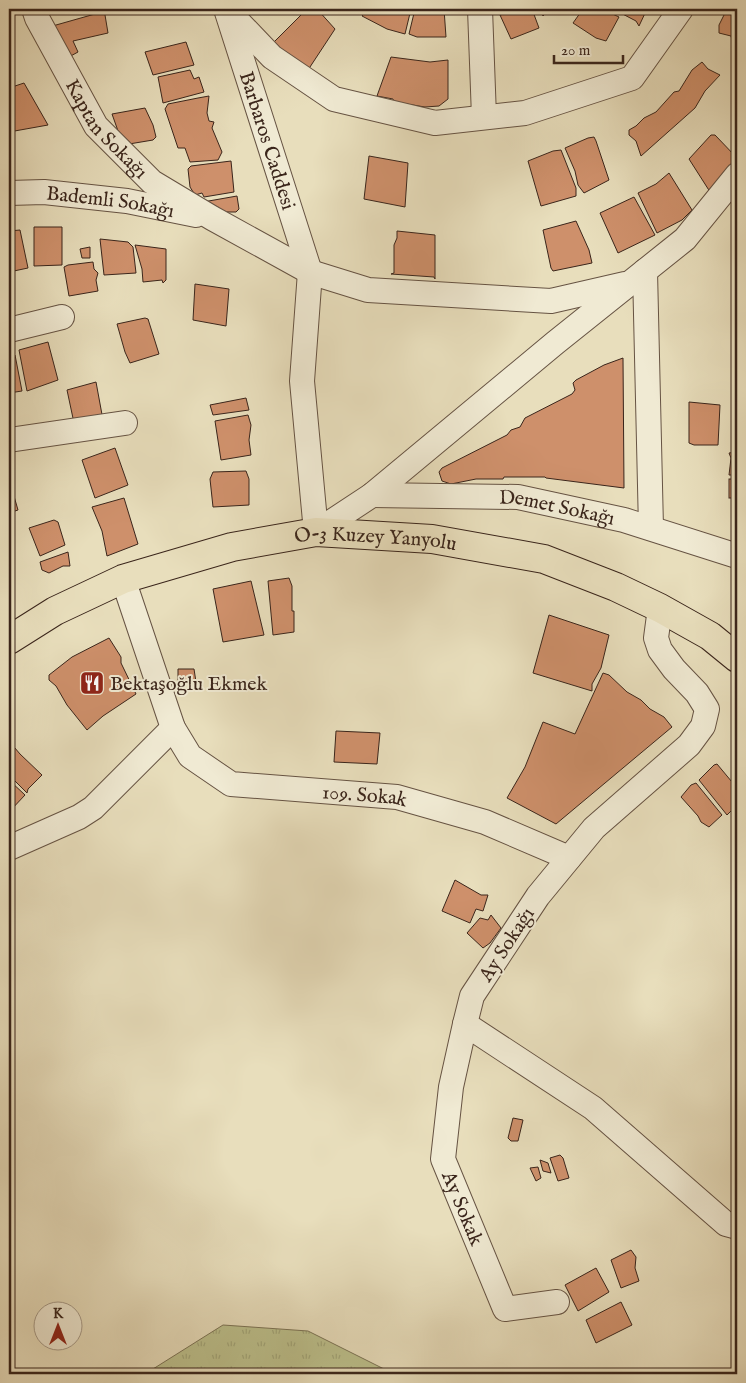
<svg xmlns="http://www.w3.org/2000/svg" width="746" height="1383" font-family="'IM FELL English',serif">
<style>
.grass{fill:url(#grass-tufts);stroke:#7b7254}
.building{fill:#ce906b;stroke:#3a251b}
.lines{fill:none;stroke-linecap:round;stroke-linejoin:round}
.minor-casing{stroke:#665343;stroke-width:26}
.major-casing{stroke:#3a251b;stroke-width:30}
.minor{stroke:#f0ead3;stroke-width:24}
.major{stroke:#e8debc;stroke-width:28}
.labels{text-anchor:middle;stroke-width:4;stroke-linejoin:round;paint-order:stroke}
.street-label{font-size:20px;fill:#3a251b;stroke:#f0ead3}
.poi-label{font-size:20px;fill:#3a251b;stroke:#f0ead3;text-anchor:start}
</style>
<defs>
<pattern id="grass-tufts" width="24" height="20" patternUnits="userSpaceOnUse" patternTransform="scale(1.25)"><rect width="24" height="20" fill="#bcc08c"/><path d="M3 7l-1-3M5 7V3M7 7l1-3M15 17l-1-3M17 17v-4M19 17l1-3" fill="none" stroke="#a2a578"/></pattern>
</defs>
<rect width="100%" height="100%" fill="#e8debc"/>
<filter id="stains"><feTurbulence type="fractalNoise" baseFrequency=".004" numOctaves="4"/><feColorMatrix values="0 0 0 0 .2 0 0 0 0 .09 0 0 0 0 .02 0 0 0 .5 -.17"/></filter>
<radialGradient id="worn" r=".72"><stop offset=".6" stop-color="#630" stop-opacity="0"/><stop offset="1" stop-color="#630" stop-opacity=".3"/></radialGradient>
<polygon class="grass" points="223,1325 308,1331 394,1374 145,1374"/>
<g class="building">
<polygon points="307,9 317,9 335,29 308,70 289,62 273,43"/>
<polygon points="368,9 411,9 405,34 387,29 362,16"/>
<polygon points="415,9 444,9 446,37 417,37 409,34"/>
<polygon points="526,9 532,9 539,28 511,39 500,15"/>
<polygon points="539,9 550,9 543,16"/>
<polygon points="583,9 602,9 619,17 606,41 596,38 573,23"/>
<polygon points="613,9 647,9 639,26 636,21"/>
<polygon points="727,9 737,9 737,43 732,40 731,36 719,33 719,25"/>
<polygon points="102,12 105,15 108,33 73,41 78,52 67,58 49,27"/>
<polygon points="186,42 194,65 153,75 145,52"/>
<polygon points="391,57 430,62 448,60 448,99 439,106 425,107 394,102 393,99 377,96"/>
<polygon points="702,62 708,69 720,75 705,91 695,108 641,156 636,141 629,135 629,130 636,126 644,118 656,112 674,92 679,91 692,70"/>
<polygon points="190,70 194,79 199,77 204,92 163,103 158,77"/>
<polygon points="24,83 48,125 9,132 9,88"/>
<polygon points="209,96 207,113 209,121 214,122 212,128 222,152 218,160 190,162 185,148 178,148 165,109 168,104 198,98"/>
<polygon points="145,108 153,125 156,137 153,140 123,145 112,114"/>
<polygon points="711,135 715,135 737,158 737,175 712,195 689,159"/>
<polygon points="594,137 596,141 609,180 584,193 578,185 575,171 565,148 588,138"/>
<polygon points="561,150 576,188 576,196 541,206 528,161 553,151"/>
<polygon points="369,156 408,163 405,207 364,199"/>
<polygon points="231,161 234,192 204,197 202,193 195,195 190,187 188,169 191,166"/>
<polygon points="669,173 692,210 682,220 657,233 638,193 656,184"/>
<polygon points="237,196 239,209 236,212 227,212 225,215 203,202"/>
<polygon points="634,197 655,235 618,253 600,213"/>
<polygon points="576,221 589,250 592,263 553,271 551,268 543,230"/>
<polygon points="34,227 62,227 62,265 34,266"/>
<polygon points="20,230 28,268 9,272 9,231"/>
<polygon points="397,231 435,235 435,279 434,277 391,274 394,273 394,245 397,238"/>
<polygon points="100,239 128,242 133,247 136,273 104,275"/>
<polygon points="135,245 166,249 166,280 163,283 162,280 143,282 142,269"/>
<polygon points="90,247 90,258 82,258 80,249"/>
<polygon points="93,262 94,269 98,273 96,280 98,291 69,296 64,267 68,265"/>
<polygon points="195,284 229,289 226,326 193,320"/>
<polygon points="145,318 148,319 159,354 130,363 125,352 117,324"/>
<polygon points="48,342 58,380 27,391 19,350"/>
<polygon points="9,352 15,355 22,391 9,393"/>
<polygon points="623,358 624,488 546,478 545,477 504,477 503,479 476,479 451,484 442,481 439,472 442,468 507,435 511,430 520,427 525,418 572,394 575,390 573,383 576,380 604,365"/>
<polygon points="96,382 103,420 74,423 67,390"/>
<polygon points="246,398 249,410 213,415 210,405"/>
<polygon points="689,402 720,405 718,445 694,445 689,443"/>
<polygon points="248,415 251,425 249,440 251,455 221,460 215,421"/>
<polygon points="115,448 128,485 95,498 82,460"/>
<polygon points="737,452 737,475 729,475 731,458 729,453"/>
<polygon points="246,471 249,479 249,505 213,507 210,479 213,472"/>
<polygon points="9,479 18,510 9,513"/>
<rect x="729" y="479" width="8" height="19"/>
<polygon points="124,498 138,544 107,556 102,531 92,507"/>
<polygon points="54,520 58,522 65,545 40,556 29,528"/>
<polygon points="68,552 70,566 63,566 49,573 42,570 40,562"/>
<polygon points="289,578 292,586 292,611 294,611 294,632 273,635 268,581"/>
<polygon points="251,581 264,635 223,642 213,589"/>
<polygon points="549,615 609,635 601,668 592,684 592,691 533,673"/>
<polygon points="109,638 121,657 121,663 136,694 103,716 87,730 67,705 56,686 49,680 49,675 72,657"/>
<polygon points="178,669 194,669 196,682 178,685"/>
<polygon points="603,673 609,675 627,692 641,700 650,709 664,717 672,727 556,824 507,798 525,767 543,722 575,734"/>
<polygon points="336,731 380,733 377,764 334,762"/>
<polygon points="9,741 20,754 42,775 28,789 27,793 9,775"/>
<polygon points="717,764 737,788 737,805 727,815 699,780 714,765"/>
<polygon points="9,780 25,795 9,812"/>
<polygon points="696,783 722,815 709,827 701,822 698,816 681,797 691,785"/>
<polygon points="455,880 481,895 488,895 483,911 476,909 470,923 442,911"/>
<polygon points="491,915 501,928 490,943 483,948 467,933 480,918 488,920"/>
<polygon points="513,1118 523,1120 518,1141 511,1141 508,1138"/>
<polygon points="560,1155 563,1158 569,1178 558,1181 550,1158"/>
<polygon points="540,1160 548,1163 551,1173 543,1171"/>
<polygon points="538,1167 541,1178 536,1181 530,1168"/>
<polygon points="631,1250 636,1257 635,1268 639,1281 621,1288 611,1260"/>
<polygon points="596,1268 609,1292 578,1311 565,1285"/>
<polygon points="621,1302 632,1325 596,1343 586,1320"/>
</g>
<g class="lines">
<defs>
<g id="minor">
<path id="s1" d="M34,9L37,18L96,126L152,182L212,218L310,272L368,290L551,301L625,284"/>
<path id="s2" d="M226,9L310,272L302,381L316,532L372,495L555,343L685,239L737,175"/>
<polyline points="480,9 484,117"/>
<polyline points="229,12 272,57 334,99 435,123 525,113 632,78 681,9"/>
<path id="s3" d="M9,193L44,192L127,201L196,215"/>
<polyline points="645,271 651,528"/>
<polyline points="9,330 62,317"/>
<polyline points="9,440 125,423"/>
<path id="s4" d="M372,495L518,497L624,520L737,556"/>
<path id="s5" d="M123,579L173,728L190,756L231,784L397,797L485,822L569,858"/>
<polyline points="660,608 656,638 660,650 674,669 697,693 707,709 703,726 689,745 594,828 538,896 472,996 465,1024 593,1108 726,1224 737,1227"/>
<polyline points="9,848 79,817 93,808 173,728"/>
<path id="s6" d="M465,1024L451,1087L443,1159L505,1309L557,1302"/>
</g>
<g id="major">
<path id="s7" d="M9,640L55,611L123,579L232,547L316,532L432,539L544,559L616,587L660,608L710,636L737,658"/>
</g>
</defs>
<use href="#minor" class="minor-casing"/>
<use href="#major" class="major-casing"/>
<use href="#minor" class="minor"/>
<use href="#major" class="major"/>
</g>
<defs>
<symbol id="restaurant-square" viewBox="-11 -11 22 22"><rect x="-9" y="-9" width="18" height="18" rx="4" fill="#8f2418" stroke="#f0ead3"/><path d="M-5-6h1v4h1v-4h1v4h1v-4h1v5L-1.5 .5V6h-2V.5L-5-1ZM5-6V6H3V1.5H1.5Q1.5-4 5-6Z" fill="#fff"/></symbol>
</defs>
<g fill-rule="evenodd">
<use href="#restaurant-square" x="78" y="669" width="28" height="28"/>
</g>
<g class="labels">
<g class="street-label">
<text dy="7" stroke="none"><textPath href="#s1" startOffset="141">Kaptan Sokağı</textPath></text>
<text dy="7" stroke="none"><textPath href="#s2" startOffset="138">Barbaros Caddesi</textPath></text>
<text dy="7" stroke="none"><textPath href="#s3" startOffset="102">Bademli Sokağı</textPath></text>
<text dy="7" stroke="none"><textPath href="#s4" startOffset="186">Demet Sokağı</textPath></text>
<text dy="7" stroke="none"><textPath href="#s7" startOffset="388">O-3 Kuzey Yanyolu</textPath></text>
<text dy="7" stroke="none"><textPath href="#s5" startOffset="374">109. Sokak</textPath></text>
<text transform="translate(506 944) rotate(-57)" y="7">Ay Sokağı</text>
<text dy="7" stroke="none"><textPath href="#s6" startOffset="190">Ay Sokak</textPath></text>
</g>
<g class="poi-label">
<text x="110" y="690">Bektaşoğlu Ekmek</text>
</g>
</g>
<rect width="746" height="1383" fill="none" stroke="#e8debc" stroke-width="30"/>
<rect x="10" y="10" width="726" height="1363" fill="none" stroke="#3a251b" stroke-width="2.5"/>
<rect x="15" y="15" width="716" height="1353" fill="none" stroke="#3a251b"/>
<g transform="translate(58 1326)"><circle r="24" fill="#f0ead3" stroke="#a79b89"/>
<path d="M0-4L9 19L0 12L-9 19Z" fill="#8f2418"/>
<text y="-8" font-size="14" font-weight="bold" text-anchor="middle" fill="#3a251b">K</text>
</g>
<path d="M554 55v8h69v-8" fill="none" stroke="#3a251b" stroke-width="2.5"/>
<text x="561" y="55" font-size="15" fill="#3a251b" stroke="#f0ead3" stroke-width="4" paint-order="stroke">20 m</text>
<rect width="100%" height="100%" filter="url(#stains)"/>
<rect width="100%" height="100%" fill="url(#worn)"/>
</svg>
